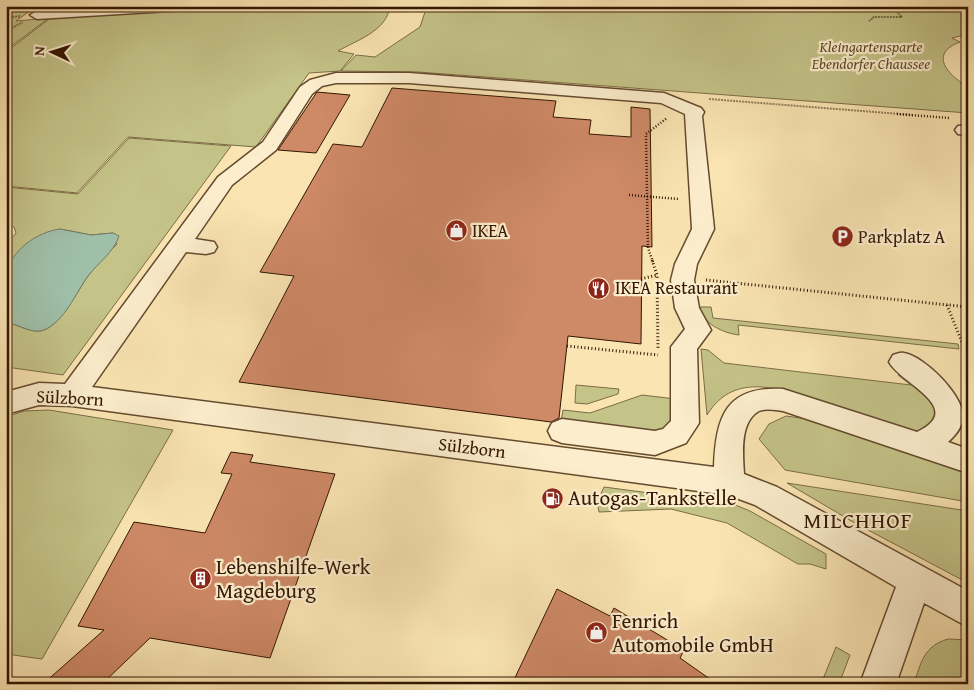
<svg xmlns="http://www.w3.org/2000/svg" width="974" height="690" font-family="'Gentium Book Plus',serif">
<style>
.green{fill:#c4c388;stroke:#7c6c46}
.water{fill:#9fbfa8;stroke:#747b66}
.building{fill:#ce8966;stroke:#331603}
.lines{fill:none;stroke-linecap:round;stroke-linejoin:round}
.minor-casing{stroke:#654a2f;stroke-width:3}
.path-far2{stroke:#331603;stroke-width:2;stroke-dasharray:0.5 1;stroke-linecap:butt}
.path-far1{stroke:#331603;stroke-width:2.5;stroke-dasharray:1 2;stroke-linecap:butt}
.path{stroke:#331603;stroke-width:3;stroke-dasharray:1 2.5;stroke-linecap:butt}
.minor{fill:#fceecd;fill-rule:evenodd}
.labels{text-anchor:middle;stroke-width:4.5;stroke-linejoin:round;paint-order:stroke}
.far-park-label{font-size:15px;font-style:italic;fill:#5e4a2b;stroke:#fceecd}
.poi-label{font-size:18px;fill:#331603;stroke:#fceecd;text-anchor:start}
.street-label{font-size:18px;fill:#331603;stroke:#fceecd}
.near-poi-label{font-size:21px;fill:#331603;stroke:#fceecd;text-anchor:start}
.near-neighbourhood-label{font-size:22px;letter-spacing:1px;fill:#331603;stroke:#fceecd}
</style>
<rect width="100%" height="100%" fill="#fae5b2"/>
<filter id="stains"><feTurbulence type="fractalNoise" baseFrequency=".004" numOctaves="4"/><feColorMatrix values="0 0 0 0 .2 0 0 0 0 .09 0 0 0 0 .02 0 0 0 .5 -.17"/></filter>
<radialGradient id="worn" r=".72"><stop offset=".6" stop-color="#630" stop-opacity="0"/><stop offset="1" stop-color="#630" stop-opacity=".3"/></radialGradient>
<g class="green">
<polygon points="6,6 37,6 16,21 49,18 6,50"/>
<path d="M390,6C387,31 357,40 338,51L354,54L340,71L309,73L256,147L128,137L77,193L6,186V52L53,16L255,7Z"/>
<path d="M427,6H968V34L952,38L960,42C928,54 948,75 968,87V113L418,72L341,71L356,55L375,57L420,27Z"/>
<path d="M129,138L231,146L63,375L6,367V323C16,323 27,332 40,331C59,329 78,290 88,276C97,264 107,254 117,244L113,233L91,235L60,229L17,253L6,270V245L16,233L14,227L6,224V187L78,194Z"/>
<path d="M699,307H711L713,318L958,344L959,349L738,325L739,335C723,333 703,324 699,307Z"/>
<path d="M701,349L708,350L724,363L911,385L898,375L900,373L917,381L938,411L929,428L916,431L902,429C876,421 850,413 824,404C784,390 735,369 707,415Z"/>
<polygon points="576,385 619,389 618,394 587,404 575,403"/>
<polygon points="642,395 676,399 675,416 669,424 655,433 561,422 563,410 590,413"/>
<polygon points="49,410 173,430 42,659 6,654 6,417 24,411"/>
<polygon points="786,416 807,419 968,472 968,502 785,470 759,439 769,424"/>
<polygon points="787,483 968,511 968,583 853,522"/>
<polygon points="604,487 733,504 750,511 826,554 826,569 810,564 798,564 727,523 671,509 599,512 597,502"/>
<path d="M948,639L968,640V684H914C921,662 924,646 948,639Z"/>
<polygon points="836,647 850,655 839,684 821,684"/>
</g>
<path class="water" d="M60,229L91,235L113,233L119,236C114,252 98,263 88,276C75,294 65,321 44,330C31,335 18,323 6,323C6,310 3,280 7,269C16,247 38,232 60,229Z"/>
<g class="building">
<polygon points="392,88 556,101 553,117 591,120 589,134 631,137 631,107 650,109 652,247 642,246 641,344 568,336 559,418 551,422 239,382 294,276 260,272 333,144 362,147"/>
<polygon points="317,92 350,95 316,153 278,150"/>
<polygon points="231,452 253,455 250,462 335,474 270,658 150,638 102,684 43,684 104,630 78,626 134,522 205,533 232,474 221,473"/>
<polygon points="557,589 610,616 614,608 684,650 680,658 717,684 512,684"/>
</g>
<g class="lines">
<defs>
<g id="minor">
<polygon points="113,6 193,6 186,10 37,19 30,15 37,11"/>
<path d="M336,73H409L664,93L701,108L704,112L702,116L714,229L697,264L694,280L699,308L711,330L697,349L699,423L686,443L655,455L562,443L552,439L548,431L552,423L562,419L655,431L663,429L671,421V347L685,329L675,308L671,280L675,264L692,229L685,114L661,103L409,83H336L322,86L312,94L276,150L232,185L195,239L214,242L217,247L214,252L206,254L186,252L92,387L714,467C716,416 726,386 783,389L917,432C967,408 901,384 889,362L893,355C897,354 900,352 904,353C924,356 963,395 963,416C963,426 955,436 948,442L968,449V473L783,411C776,410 765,408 759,411C739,422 743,456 744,474L777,487L968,591V627L924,603L896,684H860L896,587L755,505L728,495L72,406L39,405L6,414V392L39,383L65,384L218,177L263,142L300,87L310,80Z"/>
<polygon points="968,125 968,135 958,134 955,130 958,126"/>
</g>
</defs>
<use href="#minor" class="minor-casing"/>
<g class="path-far2">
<polyline points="6,18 21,16"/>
<polyline points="869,21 874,17 902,17 894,9 942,9"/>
<polyline points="6,31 23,22"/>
<polyline points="709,99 913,115"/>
</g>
<g class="path-far1">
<polyline points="897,114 950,118"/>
<polyline points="629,195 679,199"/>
<polyline points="653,262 648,248 646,134 667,118"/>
</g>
<g class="path">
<polyline points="652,260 657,275 658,349"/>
<polyline points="641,279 657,275"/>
<polyline points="706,280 968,307"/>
<polyline points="947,305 968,357"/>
<polyline points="567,346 658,355"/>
</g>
<use href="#minor" class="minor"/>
</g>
<defs>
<symbol id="shop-disc" viewBox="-11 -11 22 22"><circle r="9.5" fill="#8f2418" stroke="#fceecd"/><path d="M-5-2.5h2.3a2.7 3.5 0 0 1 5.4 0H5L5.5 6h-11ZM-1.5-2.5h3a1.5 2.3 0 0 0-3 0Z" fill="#fff"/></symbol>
<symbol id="parking-disc" viewBox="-11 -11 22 22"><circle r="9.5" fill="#8f2418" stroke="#fceecd"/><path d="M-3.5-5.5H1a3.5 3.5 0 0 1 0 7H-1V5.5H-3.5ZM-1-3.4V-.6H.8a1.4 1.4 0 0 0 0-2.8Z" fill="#fff"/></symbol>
<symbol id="restaurant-disc" viewBox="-11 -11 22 22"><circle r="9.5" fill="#8f2418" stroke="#fceecd"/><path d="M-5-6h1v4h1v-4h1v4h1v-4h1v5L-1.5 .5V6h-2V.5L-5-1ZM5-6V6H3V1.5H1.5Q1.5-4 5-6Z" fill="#fff"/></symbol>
<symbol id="fuel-disc" viewBox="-11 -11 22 22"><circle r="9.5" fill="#8f2418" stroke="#fceecd"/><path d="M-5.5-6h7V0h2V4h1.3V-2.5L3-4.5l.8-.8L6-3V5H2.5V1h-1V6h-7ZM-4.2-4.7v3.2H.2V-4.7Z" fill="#fff"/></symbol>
<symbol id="building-disc" viewBox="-11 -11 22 22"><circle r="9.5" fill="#8f2418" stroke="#fceecd"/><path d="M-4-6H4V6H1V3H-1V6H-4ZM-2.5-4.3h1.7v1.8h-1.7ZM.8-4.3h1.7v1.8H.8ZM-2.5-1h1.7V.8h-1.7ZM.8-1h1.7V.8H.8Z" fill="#fff"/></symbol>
</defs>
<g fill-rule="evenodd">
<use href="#shop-disc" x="444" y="218" width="25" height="25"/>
<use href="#parking-disc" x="830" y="224" width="25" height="25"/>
<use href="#restaurant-disc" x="586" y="276" width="25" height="25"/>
<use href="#fuel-disc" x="540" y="486" width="25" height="25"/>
<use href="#building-disc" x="188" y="566" width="25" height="25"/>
<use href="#shop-disc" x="584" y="620" width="25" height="25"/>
</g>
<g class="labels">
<g class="far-park-label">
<text x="871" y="52">Kleingartensparte<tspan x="871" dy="17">Ebendorfer Chaussee</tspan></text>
</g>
<g class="poi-label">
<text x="472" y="237">IKEA</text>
<text x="858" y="243">Parkplatz A</text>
<text x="615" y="294">IKEA Restaurant</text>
</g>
<g class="street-label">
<text transform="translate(70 398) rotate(3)" y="6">Sülzborn</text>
<text transform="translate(472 448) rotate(7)" y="6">Sülzborn</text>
</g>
<g class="near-poi-label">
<text x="568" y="505">Autogas-Tankstelle</text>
<text x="216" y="574">Lebenshilfe-Werk<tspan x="216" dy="24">Magdeburg</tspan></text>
<text x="612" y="628">Fenrich<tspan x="612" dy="24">Automobile GmbH</tspan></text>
</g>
<g class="near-neighbourhood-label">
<text x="858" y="528">MILCHHOF</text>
</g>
</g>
<rect width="974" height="690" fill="none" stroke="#fae5b2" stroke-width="25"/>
<rect x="8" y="8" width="959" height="675" fill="none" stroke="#331603" stroke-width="2.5"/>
<rect x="12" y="12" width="949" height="665" fill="none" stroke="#331603"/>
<g transform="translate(52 52) rotate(274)" stroke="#fceecd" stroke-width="4" paint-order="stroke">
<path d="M0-4L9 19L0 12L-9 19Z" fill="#331603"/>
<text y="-8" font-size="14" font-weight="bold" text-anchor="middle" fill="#331603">N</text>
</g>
<rect width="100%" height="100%" filter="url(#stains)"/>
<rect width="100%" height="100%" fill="url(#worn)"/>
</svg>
